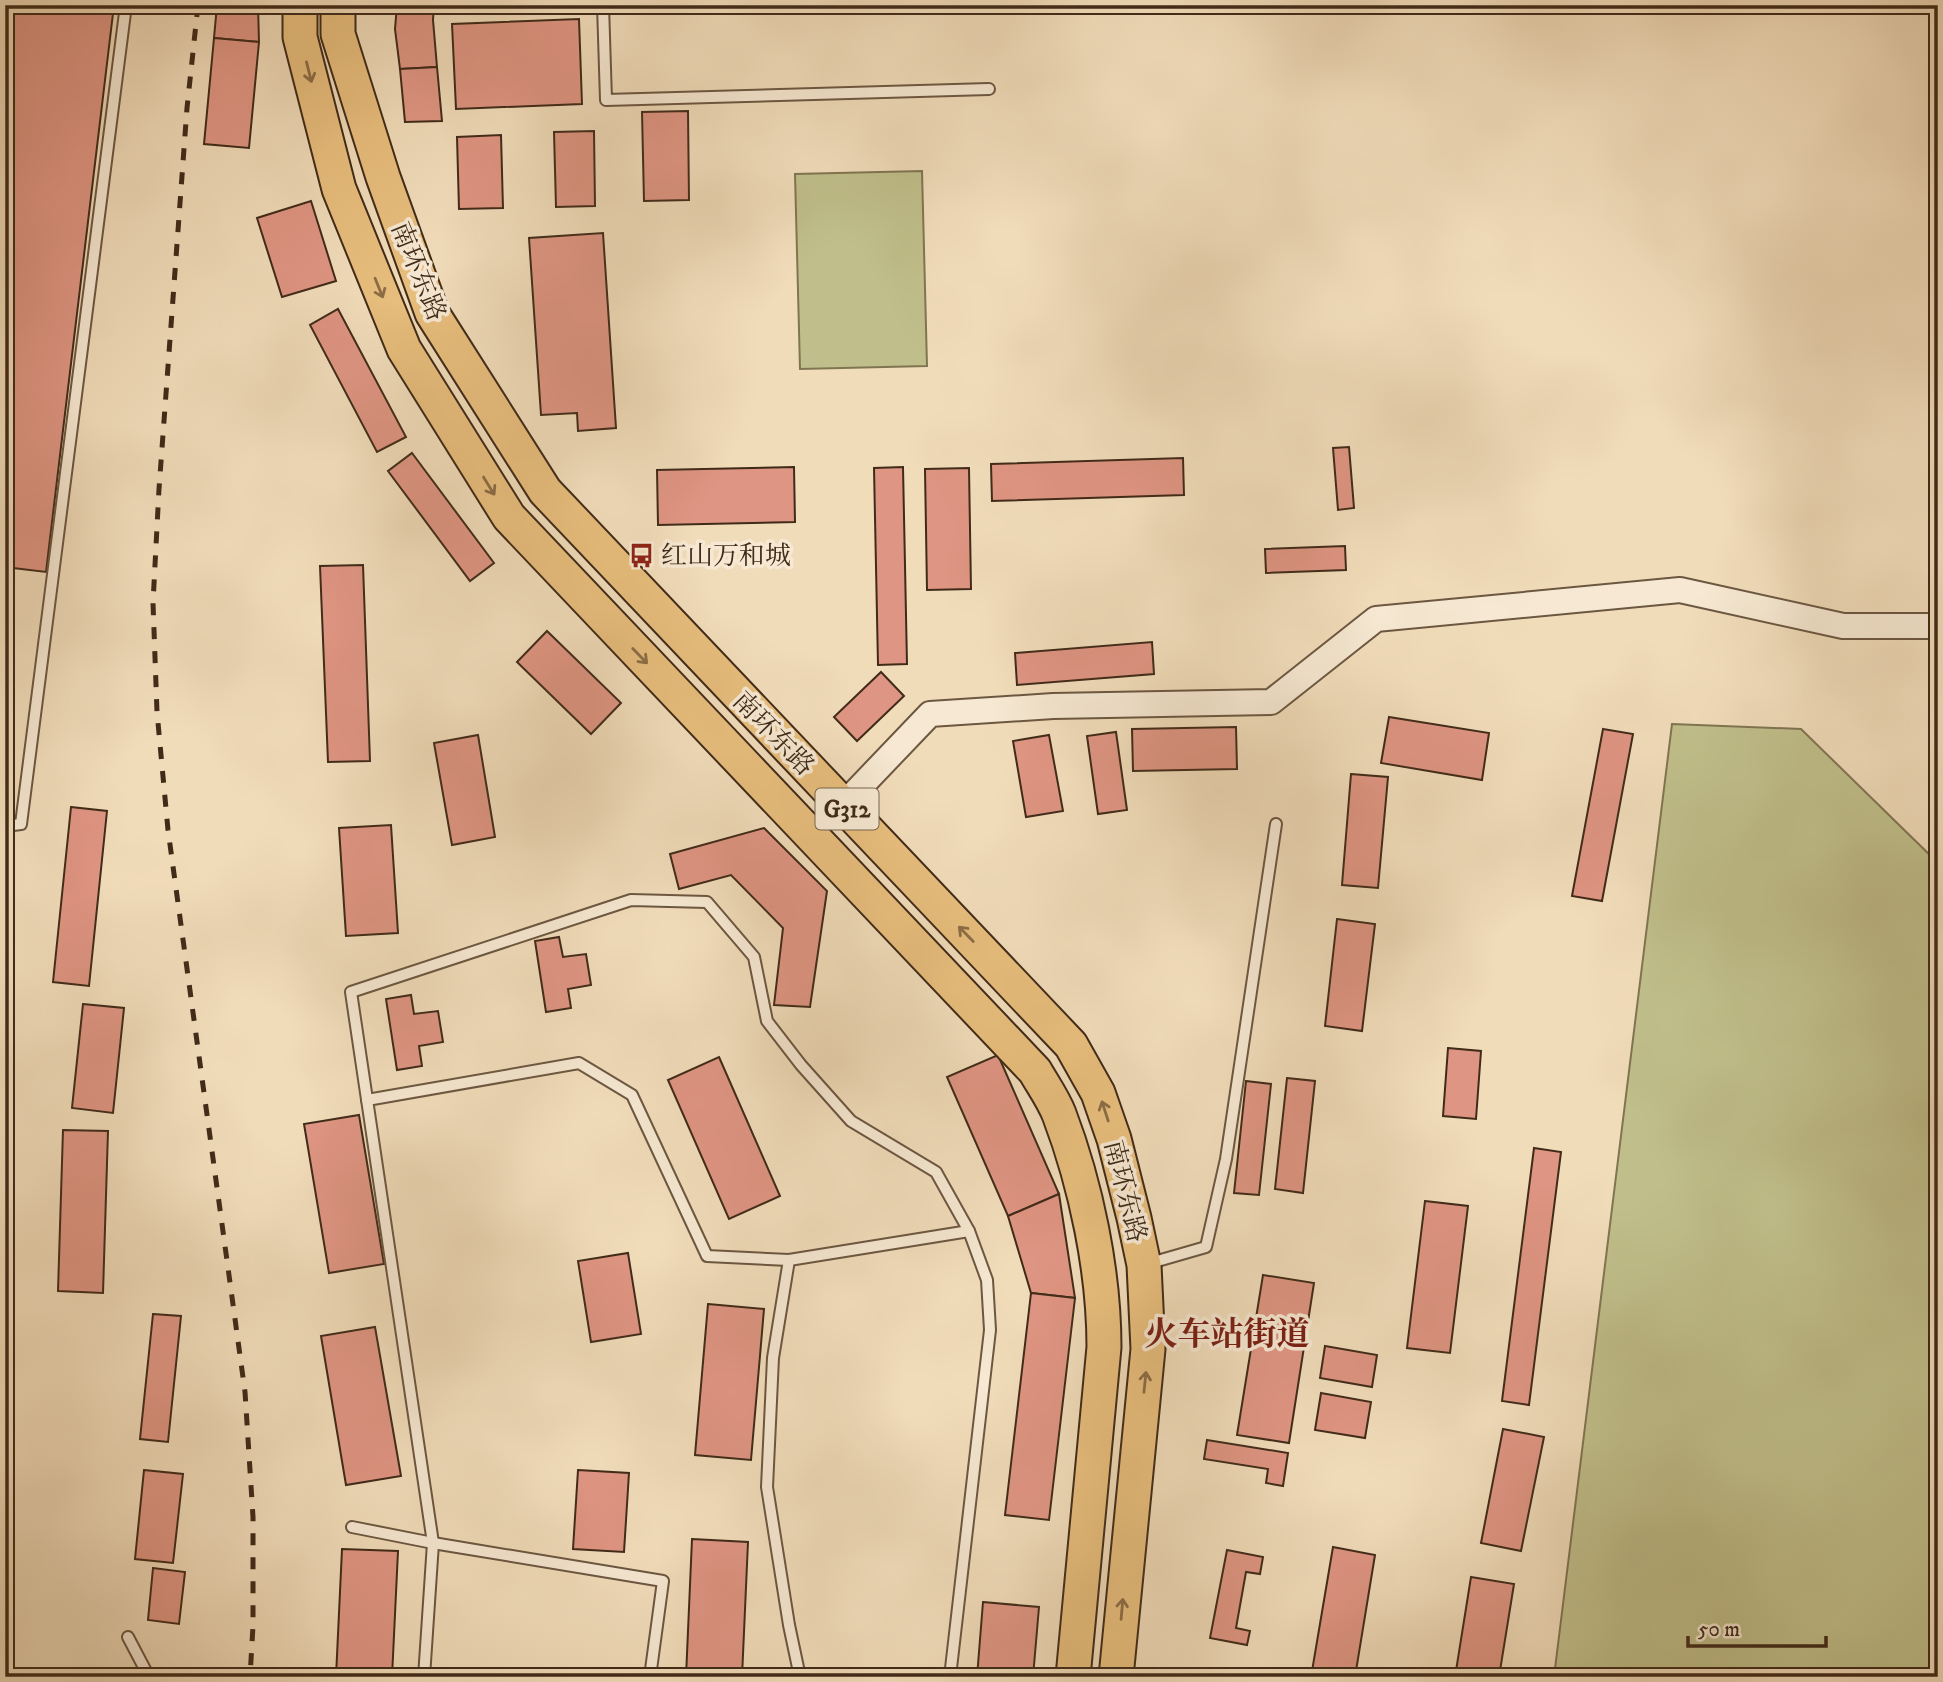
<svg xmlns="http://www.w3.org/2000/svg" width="1943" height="1682" font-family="'IM FELL DW Pica','Noto Serif SC',serif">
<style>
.green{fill:#c0bf8b;stroke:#807552;stroke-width:2}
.building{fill:#df9583;stroke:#402b19;stroke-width:2}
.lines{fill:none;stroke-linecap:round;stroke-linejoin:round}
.service-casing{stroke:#6c5741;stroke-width:14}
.tertiary-casing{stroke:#6c5741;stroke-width:28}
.trunk-casing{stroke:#402b19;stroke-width:37}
.service{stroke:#f6e8d2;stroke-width:10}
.tertiary{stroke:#f6e8d2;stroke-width:24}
.trunk{stroke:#e8be7d;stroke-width:33}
.rail{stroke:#402b19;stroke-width:5;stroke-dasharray:12 12;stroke-linecap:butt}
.oneway{stroke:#8c6d46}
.labels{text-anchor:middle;stroke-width:7;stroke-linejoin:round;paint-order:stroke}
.shield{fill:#f6e8d2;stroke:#776450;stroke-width:2}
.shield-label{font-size:24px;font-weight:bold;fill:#402b19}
.street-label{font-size:26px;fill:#402b19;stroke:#f6e8d2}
.poi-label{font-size:26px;fill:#402b19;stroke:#f6e8d2;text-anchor:start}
.district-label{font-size:33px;font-weight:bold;fill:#7a1f14;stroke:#f6e8d2}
</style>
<rect width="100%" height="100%" fill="#f1dcba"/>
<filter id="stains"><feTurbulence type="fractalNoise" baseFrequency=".00286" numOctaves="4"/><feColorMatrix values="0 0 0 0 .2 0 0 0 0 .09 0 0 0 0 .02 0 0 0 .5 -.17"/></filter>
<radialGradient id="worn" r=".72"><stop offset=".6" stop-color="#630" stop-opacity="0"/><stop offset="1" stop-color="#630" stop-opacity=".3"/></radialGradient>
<g class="green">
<polygon points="922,171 927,366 800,369 795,174"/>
<polygon points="1672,724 1801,729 1938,863 1938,1677 1554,1677"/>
</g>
<g class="building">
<polygon points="5,5 114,5 46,572 5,567"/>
<polygon points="217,5 258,5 259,42 214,38"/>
<polygon points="397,5 434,5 433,20 437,67 400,69 395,29"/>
<polygon points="460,5 499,5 499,10 460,12"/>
<polygon points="579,19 582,104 456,109 452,24"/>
<polygon points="214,38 259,42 249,148 204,144"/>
<polygon points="437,67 442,121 405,122 400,69"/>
<polygon points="688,111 689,200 644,201 642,112"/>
<polygon points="594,131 595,206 556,207 554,132"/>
<polygon points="501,135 503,208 459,209 457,137"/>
<polygon points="311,201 336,281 282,297 257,218"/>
<polygon points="603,233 616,428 578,431 577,413 541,415 529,238"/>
<polygon points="338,309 406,437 377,452 310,325"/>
<polygon points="1349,447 1354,508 1338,510 1333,448"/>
<polygon points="412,453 494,563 470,581 388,471"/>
<polygon points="1183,458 1184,495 992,501 991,464"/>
<polygon points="794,467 795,522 658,525 657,470"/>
<polygon points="903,467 907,664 878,665 874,468"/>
<polygon points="969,468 971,589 927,590 925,469"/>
<polygon points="1345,546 1346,570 1266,573 1265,549"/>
<polygon points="363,565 370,761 328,762 320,566"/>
<polygon points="547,631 621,703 591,734 517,662"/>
<polygon points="1152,642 1154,674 1017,685 1015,653"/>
<polygon points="881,672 904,696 857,741 834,717"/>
<polygon points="1389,717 1489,733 1482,780 1381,763"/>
<polygon points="1236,727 1237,769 1133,771 1132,729"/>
<polygon points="1603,729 1633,734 1602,901 1572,896"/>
<polygon points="1116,732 1127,810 1098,814 1087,736"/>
<polygon points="478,735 495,837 452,845 434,743"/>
<polygon points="1049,735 1063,811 1026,817 1013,741"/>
<polygon points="1351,774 1388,777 1378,888 1342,885"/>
<polygon points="71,807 107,811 89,986 53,982"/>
<polygon points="391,825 398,933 346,936 339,828"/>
<polygon points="764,828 827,891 810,1007 774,1005 783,928 731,875 679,889 670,854"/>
<polygon points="1337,919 1375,924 1362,1031 1325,1026"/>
<polygon points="559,937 563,957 586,954 591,985 568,989 571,1008 546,1012 535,941"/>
<polygon points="411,995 414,1014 438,1011 443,1042 419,1046 422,1066 397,1070 386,999"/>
<polygon points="83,1004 124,1008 113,1113 72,1108"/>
<polygon points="1448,1048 1481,1051 1476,1119 1443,1116"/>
<polygon points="998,1055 1059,1194 1008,1216 947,1077"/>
<polygon points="719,1057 780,1196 729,1219 668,1080"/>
<polygon points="1287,1078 1315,1081 1303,1193 1275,1189"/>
<polygon points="1246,1081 1271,1084 1259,1195 1234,1193"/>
<polygon points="359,1115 384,1264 329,1273 304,1124"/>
<polygon points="63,1130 108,1131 103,1293 58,1291"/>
<polygon points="1534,1148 1561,1152 1529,1405 1502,1401"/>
<polygon points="1059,1194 1075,1298 1031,1293 1008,1216"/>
<polygon points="1425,1201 1468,1206 1450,1353 1407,1348"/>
<polygon points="628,1253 641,1334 591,1342 578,1261"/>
<polygon points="1263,1275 1314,1283 1289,1443 1237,1435"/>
<polygon points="1031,1293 1075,1298 1049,1520 1005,1515"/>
<polygon points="708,1304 764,1309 751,1460 695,1455"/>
<polygon points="153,1314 181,1316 168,1442 140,1439"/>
<polygon points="375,1327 401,1476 346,1485 321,1336"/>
<polygon points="1325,1346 1377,1355 1372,1387 1320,1378"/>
<polygon points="1321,1393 1371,1402 1365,1438 1315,1430"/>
<polygon points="1503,1429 1544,1437 1521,1551 1481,1543"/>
<polygon points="1207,1440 1288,1453 1283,1486 1266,1483 1268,1469 1204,1459"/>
<polygon points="144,1470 183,1474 173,1563 135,1559"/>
<polygon points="578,1470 629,1473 624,1552 573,1549"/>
<polygon points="692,1539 748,1542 742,1677 686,1677"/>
<polygon points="1333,1547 1375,1555 1355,1677 1311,1677"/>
<polygon points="342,1549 398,1551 392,1677 336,1677"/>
<polygon points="1227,1550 1263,1557 1260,1574 1246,1572 1236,1628 1250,1631 1247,1645 1210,1638"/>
<polygon points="153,1568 185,1572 179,1624 148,1620"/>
<polygon points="1471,1577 1514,1584 1499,1677 1455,1677"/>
<polygon points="983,1602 1039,1607 1033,1677 977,1677"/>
</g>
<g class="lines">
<defs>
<g id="service">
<polyline points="603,5 606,100 989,89"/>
<polyline points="5,826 21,824 126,5"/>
<polyline points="367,1100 579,1063 632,1095 707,1256 789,1260 969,1231"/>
<polyline points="789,1260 773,1358 767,1487 789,1625 800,1677"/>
<polyline points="1147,1264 1206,1247 1226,1159 1276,824"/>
<polyline points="352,1527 433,1543 663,1581 650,1677"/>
<polyline points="128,1637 149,1677"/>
<polyline points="424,1677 433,1543 351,992 631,900 707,902 754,957 767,1021 801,1065 851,1121 936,1172 969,1231 987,1280 990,1330 950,1677"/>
</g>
<polyline id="tertiary" points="843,805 930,714 1053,706 1271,702 1376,619 1680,590 1843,626 1938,626"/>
<g id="trunk">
<path d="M300,5V37L339,189L404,349L509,517L1035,1071C1043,1085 1053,1099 1059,1114C1086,1185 1104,1271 1104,1347L1073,1677"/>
<polyline points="338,5 338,34 383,177 432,313 545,491 1071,1045 1098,1093 1114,1139 1134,1218 1144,1265 1148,1349 1116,1677"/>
</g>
</defs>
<use href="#service" class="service-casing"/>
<use href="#tertiary" class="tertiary-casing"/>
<use href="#trunk" class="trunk-casing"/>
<use href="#service" class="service"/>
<use href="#tertiary" class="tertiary"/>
<use href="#trunk" class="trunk"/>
<polyline class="rail" points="198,5 187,108 159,489 153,603 157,712 168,830 245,1392 253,1517 253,1626 250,1677"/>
</g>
<defs><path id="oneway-shaft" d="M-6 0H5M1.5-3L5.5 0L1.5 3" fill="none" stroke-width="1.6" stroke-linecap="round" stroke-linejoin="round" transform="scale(1.75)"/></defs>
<g class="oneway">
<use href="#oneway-shaft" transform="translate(309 72) rotate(76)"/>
<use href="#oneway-shaft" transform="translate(379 288) rotate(68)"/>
<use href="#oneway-shaft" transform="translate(489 486) rotate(58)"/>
<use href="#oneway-shaft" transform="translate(640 656) rotate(46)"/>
<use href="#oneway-shaft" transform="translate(966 934) rotate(-134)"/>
<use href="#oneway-shaft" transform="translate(1105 1111) rotate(-108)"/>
<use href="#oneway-shaft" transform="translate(1145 1382) rotate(-84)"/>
<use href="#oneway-shaft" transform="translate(1122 1609) rotate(-85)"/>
</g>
<defs>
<symbol id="bus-bare" viewBox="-9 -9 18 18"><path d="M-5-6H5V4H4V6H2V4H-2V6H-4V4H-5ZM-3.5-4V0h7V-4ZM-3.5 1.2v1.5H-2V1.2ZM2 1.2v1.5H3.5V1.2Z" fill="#8f2418" stroke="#f6e8d2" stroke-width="2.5" paint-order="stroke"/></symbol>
</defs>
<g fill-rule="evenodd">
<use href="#bus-bare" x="624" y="538" width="35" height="35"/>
</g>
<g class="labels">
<rect class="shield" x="815.5" y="788.5" width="63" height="41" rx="5"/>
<g class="shield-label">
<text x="847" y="817">G312</text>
</g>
<g class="street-label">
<text transform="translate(419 271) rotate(68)" y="9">南环东路</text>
<text transform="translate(774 733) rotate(46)" y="9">南环东路</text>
<text transform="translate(1126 1191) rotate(76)" y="9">南环东路</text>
</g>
<g class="poi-label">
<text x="661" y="564">红山万和城</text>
</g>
<g class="district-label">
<text x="1227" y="1345">火车站街道</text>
</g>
</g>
<rect width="1943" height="1682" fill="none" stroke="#f1dcba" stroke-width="28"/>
<rect x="7" y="7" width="1929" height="1668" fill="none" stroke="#402b19" stroke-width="3.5"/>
<rect x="14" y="14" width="1915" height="1654" fill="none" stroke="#402b19" stroke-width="2"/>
<path d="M1688 1636v10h138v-10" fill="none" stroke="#402b19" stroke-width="3.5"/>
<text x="1698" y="1636" font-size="21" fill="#402b19" stroke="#f6e8d2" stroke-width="5" paint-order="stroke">50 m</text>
<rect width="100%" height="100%" filter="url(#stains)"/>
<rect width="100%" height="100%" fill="url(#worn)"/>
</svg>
